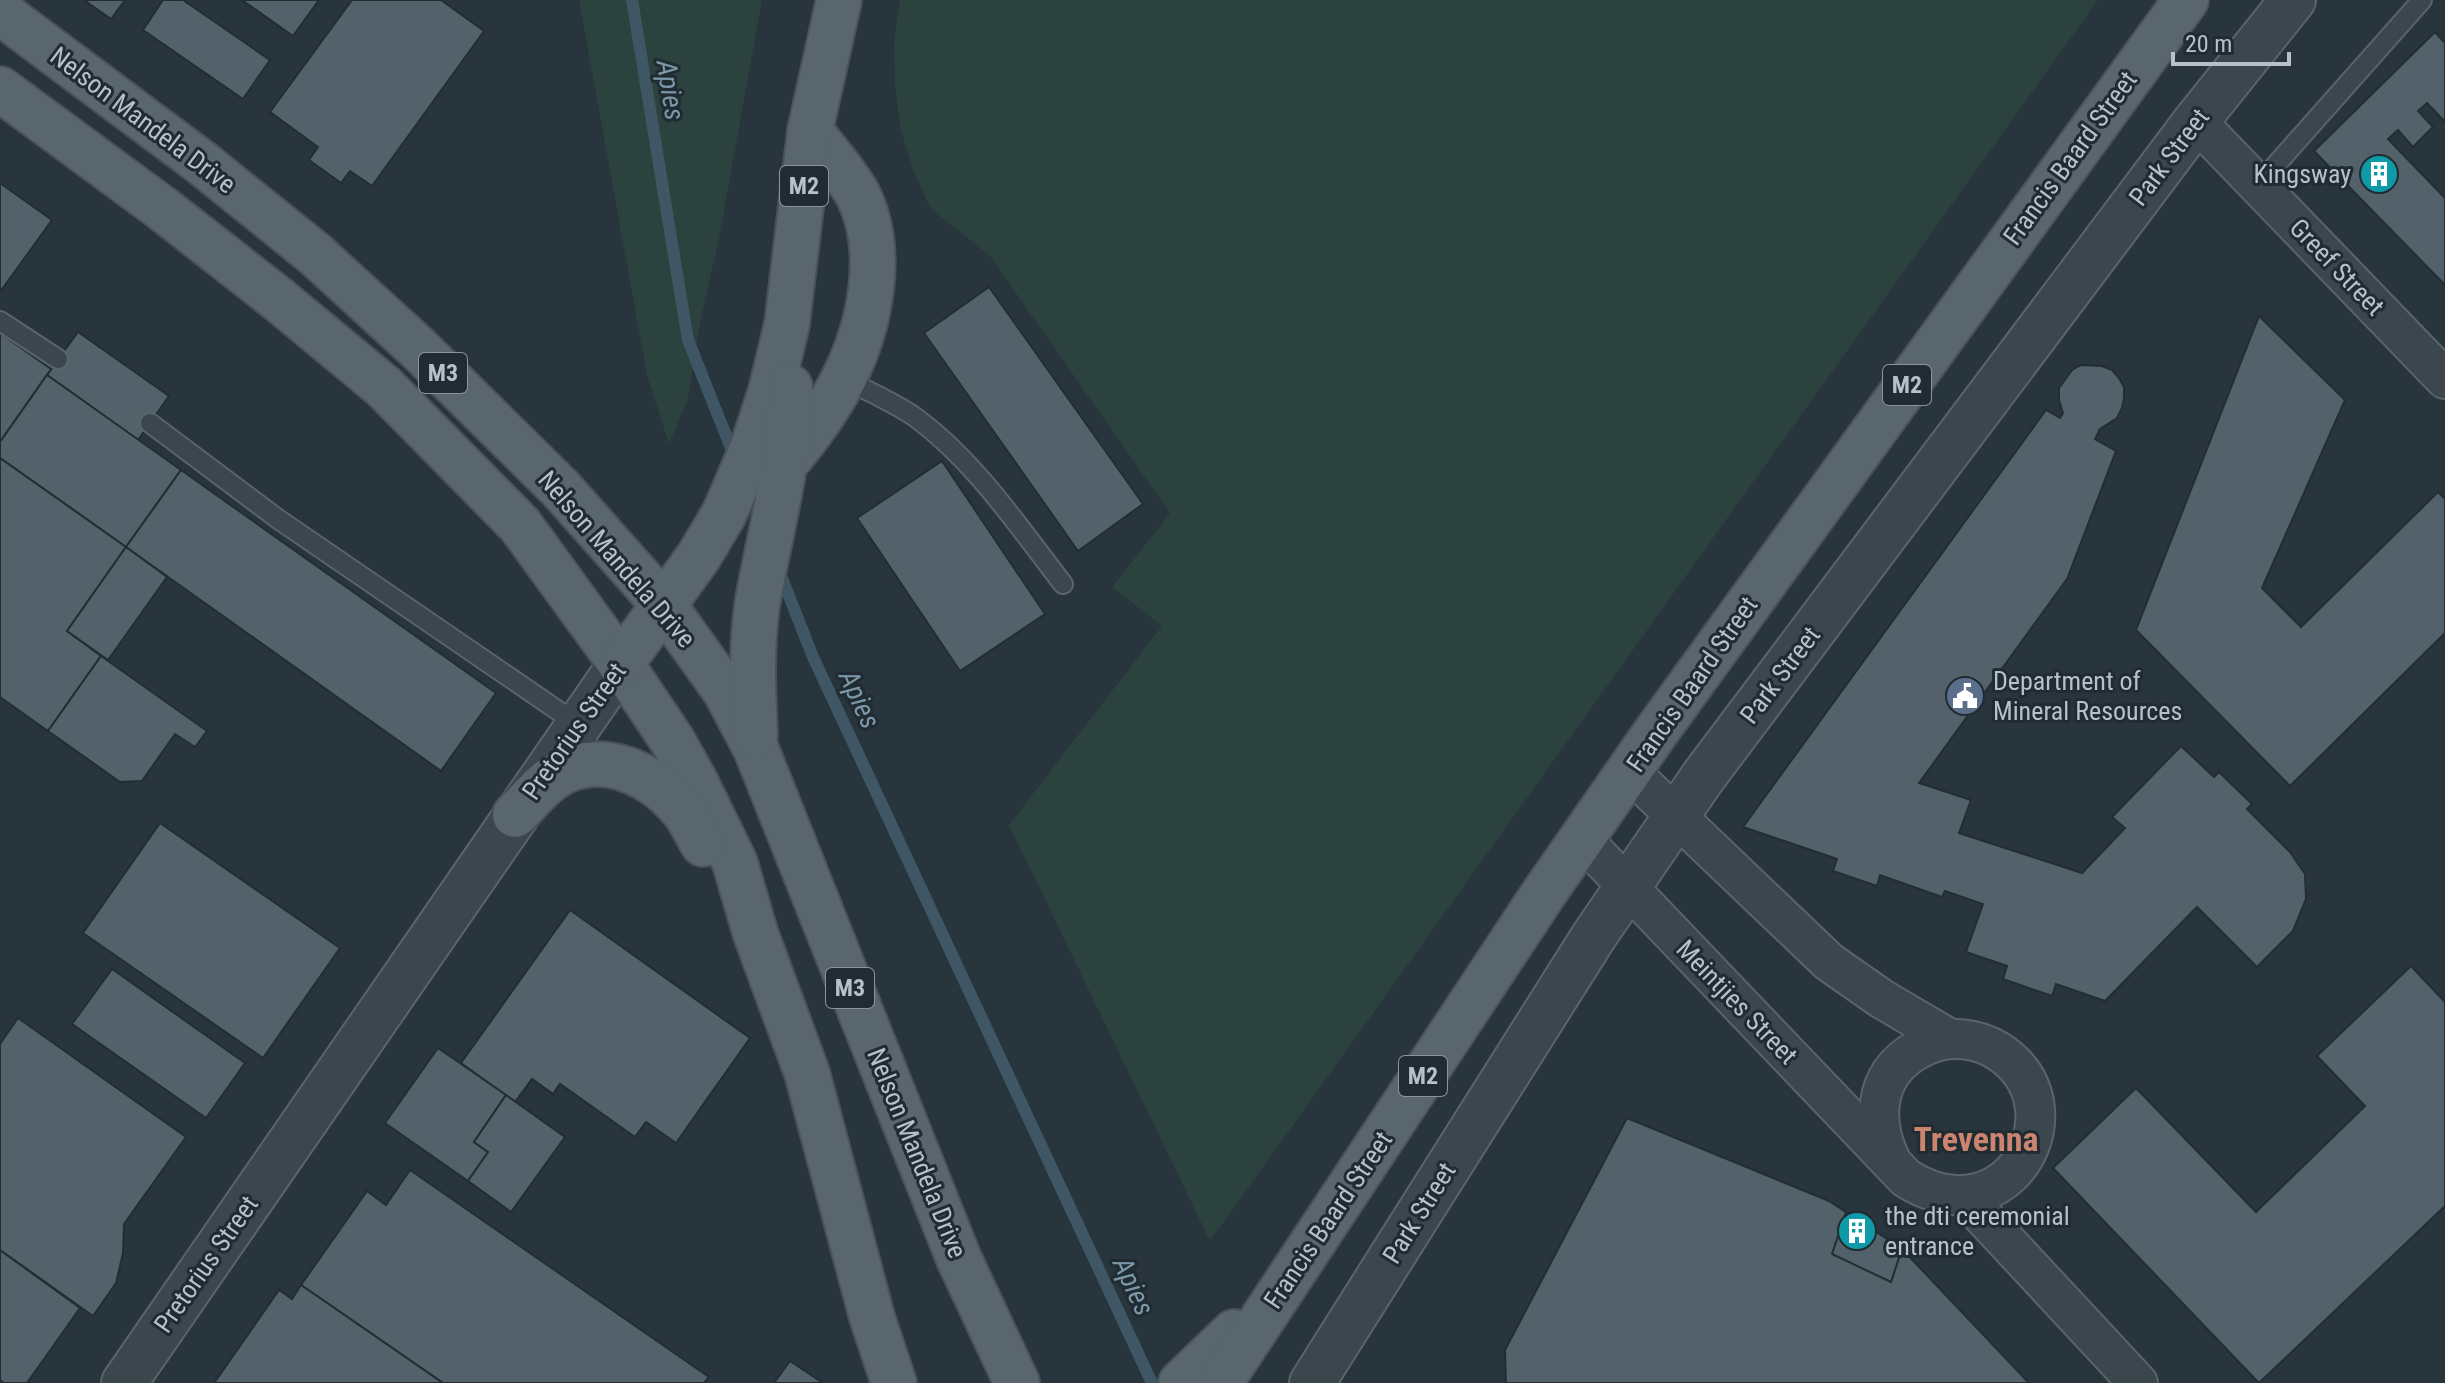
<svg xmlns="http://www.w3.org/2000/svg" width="2445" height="1383" font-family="'Roboto Condensed',sans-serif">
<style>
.green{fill:#2c423e}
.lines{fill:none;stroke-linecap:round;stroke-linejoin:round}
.stream{stroke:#3f5664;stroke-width:12}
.building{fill:#53626a;stroke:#222d34;stroke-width:2}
.service-casing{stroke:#59646b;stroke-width:22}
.minor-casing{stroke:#59646b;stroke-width:42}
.tertiary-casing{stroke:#59646b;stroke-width:48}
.primary-casing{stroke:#475259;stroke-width:48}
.service{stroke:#3b464d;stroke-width:18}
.minor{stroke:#3b464d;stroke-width:38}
.tertiary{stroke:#3b464d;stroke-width:44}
.primary{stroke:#59666d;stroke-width:44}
.labels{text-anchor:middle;stroke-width:6;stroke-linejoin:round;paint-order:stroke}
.shield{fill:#202b32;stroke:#8a949b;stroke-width:2}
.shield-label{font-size:24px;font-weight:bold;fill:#b7c1c8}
.street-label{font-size:26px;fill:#b7c1c8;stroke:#202b32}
.poi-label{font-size:26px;fill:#b7c1c8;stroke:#202b32;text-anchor:start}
.water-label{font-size:28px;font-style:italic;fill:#7b97a8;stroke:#202b32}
.district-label{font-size:34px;font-weight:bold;fill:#ca8470;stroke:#202b32}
</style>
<rect width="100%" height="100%" fill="#28353d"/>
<g class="green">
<polygon points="579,0 762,0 720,233 699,327 688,398 669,444 647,375"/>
<polygon points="900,0 2098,0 1210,1241 1009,825 1162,626 1112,587 1170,513 990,256 930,208 913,169 900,127 895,84 894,41"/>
</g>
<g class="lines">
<g class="stream">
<polyline points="632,0 688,340 735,458"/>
<polyline points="778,568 813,657 1152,1383"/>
</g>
</g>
<g class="building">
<polygon points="84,0 125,0 111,19"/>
<polygon points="163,0 183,0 270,60 243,99 143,30"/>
<polygon points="242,0 319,0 293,36"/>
<polygon points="352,0 441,0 484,31 372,186 350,171 341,183 309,160 318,147 270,112"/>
<polygon points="2435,32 2445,43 2445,122 2427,103 2418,111 2433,127 2413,147 2398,130 2388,139 2445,198 2445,285 2314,151"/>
<polygon points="0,183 52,220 0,292"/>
<polygon points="989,287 1143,504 1078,551 924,333"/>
<polygon points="2259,316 2345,400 2262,588 2301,627 2438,492 2445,499 2445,633 2290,786 2136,630"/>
<polygon points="78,332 169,396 138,440 47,375"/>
<polygon points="0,333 51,369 0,442"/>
<polygon points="2081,365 2102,366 2112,370 2119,378 2124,387 2124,398 2122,408 2117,418 2100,429 2095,439 2116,451 2067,579 1919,783 1971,800 1959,833 2082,873 2125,828 2112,817 2181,746 2214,777 2219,772 2252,804 2247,809 2290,852 2305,874 2306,899 2293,931 2257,967 2197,907 2105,1001 2056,984 2052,996 2003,979 2007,966 1966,952 1983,904 1945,891 1942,897 1880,875 1877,886 1833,871 1837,859 1743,827 2046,410 2060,418 2063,413 2059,400 2059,388 2072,370"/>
<polygon points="47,375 181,470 126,547 0,458 0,442"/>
<polygon points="0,458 126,547 67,631 101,656 48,731 0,697"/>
<polygon points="942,461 1045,614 960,671 857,518"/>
<polygon points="181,470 496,693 441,771 126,547"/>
<polygon points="126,547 167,577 108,660 67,631"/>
<polygon points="101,656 207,731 195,747 175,734 142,781 120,782 48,731"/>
<polygon points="160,823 340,948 263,1058 83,933"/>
<polygon points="570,910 750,1038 676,1143 646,1122 635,1137 560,1084 553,1094 532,1079 515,1102 461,1063"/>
<polygon points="2411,966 2445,1002 2445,1206 2259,1383 2053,1168 2136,1088 2256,1212 2365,1106 2317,1056"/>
<polygon points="112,969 245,1063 206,1118 72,1024"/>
<polygon points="18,1018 186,1137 124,1224 123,1253 116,1283 93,1316 0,1250 0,1044"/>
<polygon points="438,1048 506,1095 474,1142 488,1152 468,1181 385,1123"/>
<polygon points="506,1095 565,1137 511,1212 468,1181 488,1152 474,1142"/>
<polygon points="1627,1118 1829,1201 1902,1249 2029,1383 1506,1383 1505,1350"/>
<polygon points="410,1170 709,1377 704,1383 443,1383 301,1285 367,1191 386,1205"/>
<polygon points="1846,1212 1902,1249 1891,1282 1832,1254"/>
<polygon points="0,1250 80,1308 27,1383 4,1383 0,1380"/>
<polygon points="301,1285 443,1383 214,1383 279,1290 292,1299"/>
<polygon points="790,1361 823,1383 774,1383"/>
</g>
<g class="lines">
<defs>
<g id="service">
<polyline points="2258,185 2422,0"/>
<polyline points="0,321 58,359"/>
<path d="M844,379C868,391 893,402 915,417C975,461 1018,526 1063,584"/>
<polyline points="150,423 278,519 579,725"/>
</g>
<g id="minor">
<polyline points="2196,121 2445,379"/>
<polyline points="1629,771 1829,962 1882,999 1950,1039"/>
<path d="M1583,840L1906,1178C2008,1243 2084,1106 1998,1051C1977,1038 1950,1035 1927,1045C1875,1067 1869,1117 1892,1163"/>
<polyline points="1964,1196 2138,1383"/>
</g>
<g id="tertiary">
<polyline points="124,1383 621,664"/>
<polyline points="1312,1383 1594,936 1703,777 2196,121 2293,0"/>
</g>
<g id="primary">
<polyline points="0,12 202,163 315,254 420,350 561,489 663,604 726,692 756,749 959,1259 1017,1383"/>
<polyline points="0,89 163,209 278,299 384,387 520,525 621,664 672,740 694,779 735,863 755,932 807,1073 872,1317 894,1383"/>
<path d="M783,466C806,439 827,412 843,380C870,327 886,251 858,195C846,173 826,151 810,131"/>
<polyline points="621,664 699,556 724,514 752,449 771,391 787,324 810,131 839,0"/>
<path d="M755,735C753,691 751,649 757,606C768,538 793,455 790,387"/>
<path d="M515,815C526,804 537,790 550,780C597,745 657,773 688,817C693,826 698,835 703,844"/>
<polyline points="1181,1383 1234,1332"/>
<polyline points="1220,1383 1544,893 1656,732 2186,0"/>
</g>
</defs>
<use href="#service" class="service-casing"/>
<use href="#minor" class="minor-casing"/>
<use href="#tertiary" class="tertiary-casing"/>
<use href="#primary" class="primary-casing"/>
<use href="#service" class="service"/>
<use href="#minor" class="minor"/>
<use href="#tertiary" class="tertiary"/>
<use href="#primary" class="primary"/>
</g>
<defs>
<symbol id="building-disc" viewBox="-11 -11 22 22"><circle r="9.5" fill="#0f9aa8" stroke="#202b32"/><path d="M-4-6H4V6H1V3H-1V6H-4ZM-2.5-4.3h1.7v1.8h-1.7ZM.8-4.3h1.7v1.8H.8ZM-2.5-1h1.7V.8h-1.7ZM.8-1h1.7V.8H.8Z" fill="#fff"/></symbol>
<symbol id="civic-disc" viewBox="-11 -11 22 22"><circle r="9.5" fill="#5c6f8a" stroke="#202b32"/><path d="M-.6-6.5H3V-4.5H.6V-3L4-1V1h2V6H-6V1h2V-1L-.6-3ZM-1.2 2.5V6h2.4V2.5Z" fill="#fff"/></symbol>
</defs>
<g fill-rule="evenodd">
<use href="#building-disc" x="2357" y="152" width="44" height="44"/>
<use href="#civic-disc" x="1943" y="674" width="44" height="44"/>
<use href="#building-disc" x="1835" y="1209" width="44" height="44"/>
</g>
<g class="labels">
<g class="shield">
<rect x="780" y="166" width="48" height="40" rx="6"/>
<rect x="419" y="353" width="48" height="40" rx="6"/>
<rect x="1883" y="365" width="48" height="40" rx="6"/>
<rect x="826" y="968" width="48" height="40" rx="6"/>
<rect x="1399" y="1056" width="48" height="40" rx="6"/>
</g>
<g class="shield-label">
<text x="804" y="194">M2</text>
<text x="443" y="381">M3</text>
<text x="1907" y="393">M2</text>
<text x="850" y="996">M3</text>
<text x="1423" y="1084">M2</text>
</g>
<g class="street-label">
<text transform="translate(143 120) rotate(37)" y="9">Nelson Mandela Drive</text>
<text transform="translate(2169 157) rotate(-53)" y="9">Park Street</text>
<text transform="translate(2070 158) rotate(-54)" y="9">Francis Baard Street</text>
<text transform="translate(2337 267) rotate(46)" y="9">Greef Street</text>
<text transform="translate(617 559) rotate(49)" y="9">Nelson Mandela Drive</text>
<text transform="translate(1780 675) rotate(-53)" y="9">Park Street</text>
<text transform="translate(1692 684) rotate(-55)" y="9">Francis Baard Street</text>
<text transform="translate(574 731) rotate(-55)" y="9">Pretorius Street</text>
<text transform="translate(1737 1002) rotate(46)" y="9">Meintjies Street</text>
<text transform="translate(917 1153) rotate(68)" y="9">Nelson Mandela Drive</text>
<text transform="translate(1419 1213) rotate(-58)" y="9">Park Street</text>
<text transform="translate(1328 1220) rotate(-56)" y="9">Francis Baard Street</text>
<text transform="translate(206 1264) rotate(-55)" y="9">Pretorius Street</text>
</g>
<g class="poi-label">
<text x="2351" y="183" text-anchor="end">Kingsway</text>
<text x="1993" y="690">Department of<tspan x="1993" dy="30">Mineral Resources</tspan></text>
<text x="1885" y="1225">the dti ceremonial<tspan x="1885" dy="30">entrance</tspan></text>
</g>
<g class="water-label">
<text transform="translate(671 90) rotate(81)" y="10">Apies</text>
<text transform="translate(860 699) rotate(65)" y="10">Apies</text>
<text transform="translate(1134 1286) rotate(65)" y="10">Apies</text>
</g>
<g class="district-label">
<text x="1976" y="1151">Trevenna</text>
</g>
</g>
<path d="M2173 52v12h116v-12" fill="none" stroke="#b7c1c8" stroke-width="4"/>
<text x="2185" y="52" font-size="24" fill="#b7c1c8" stroke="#202b32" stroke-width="6" paint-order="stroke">20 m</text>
</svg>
